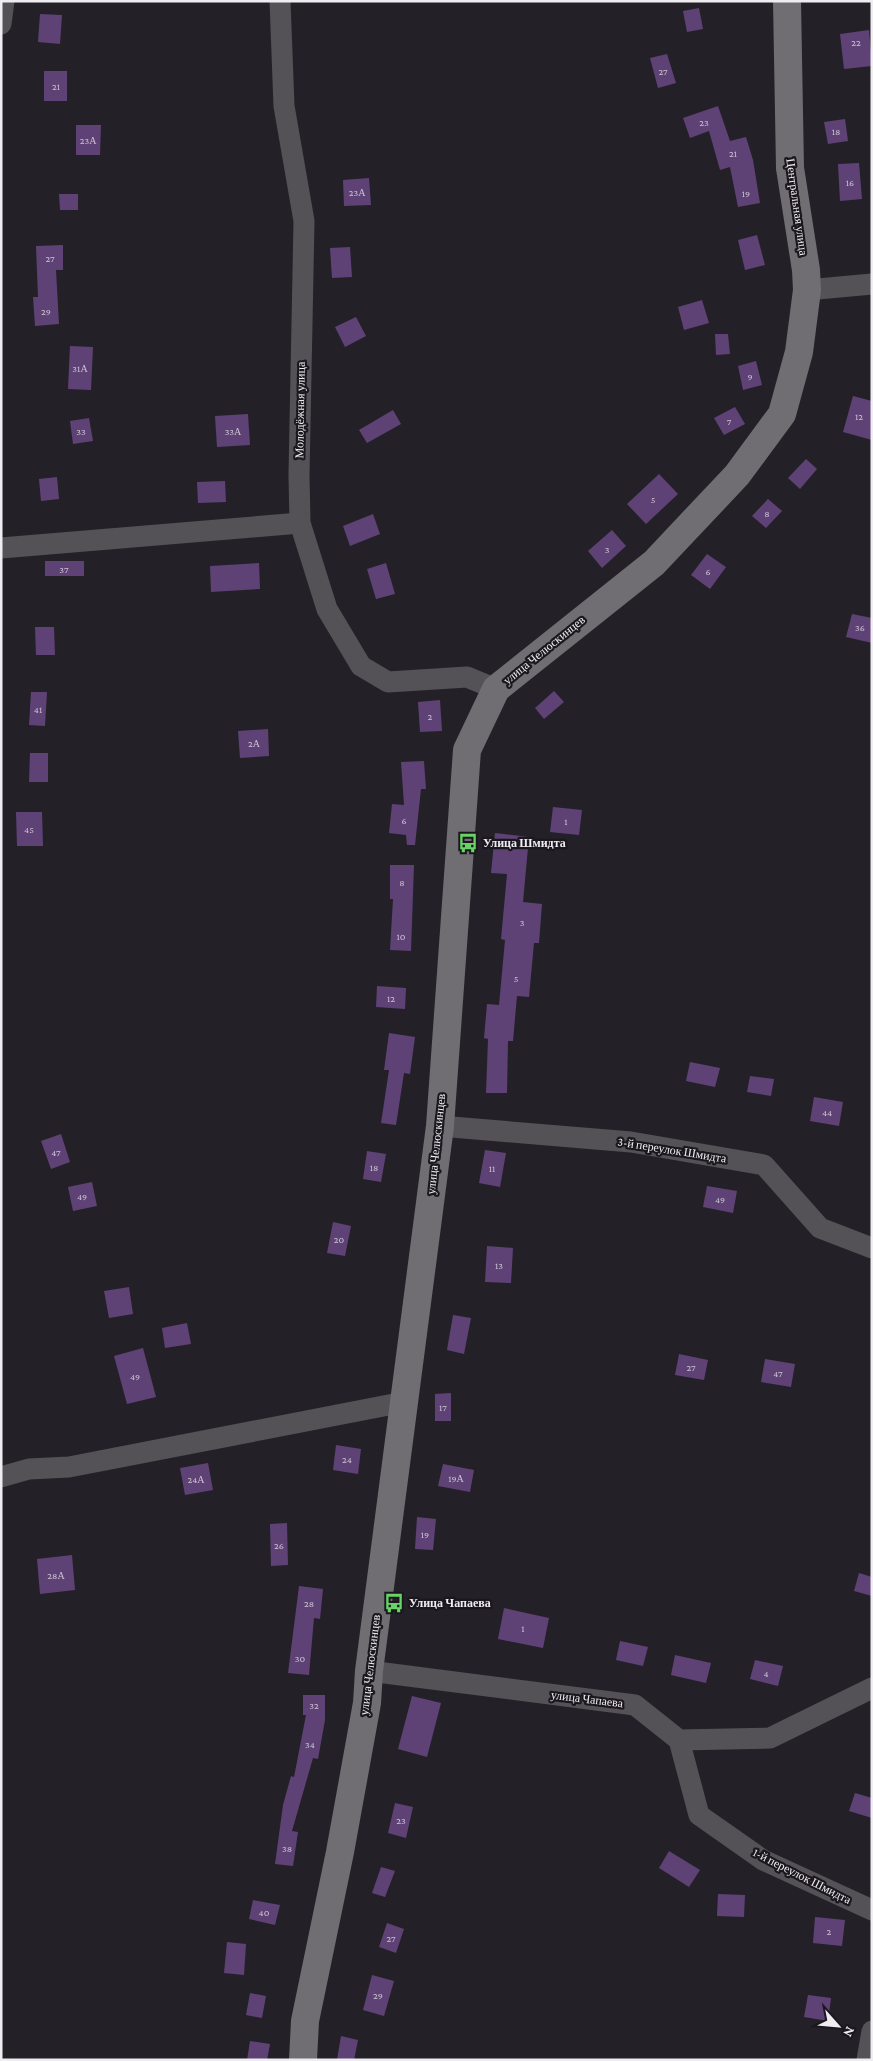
<svg xmlns="http://www.w3.org/2000/svg" width="873" height="2061" font-family="'Crimson Pro',serif">
<style>
.building{fill:#5e4275}
.lines{fill:none;stroke-linecap:round;stroke-linejoin:round}
.street{stroke:#545256;stroke-width:21}
.secondary{stroke:#706d73;stroke-width:28}
.labels{text-anchor:middle;stroke-width:4.5;stroke-linejoin:round;paint-order:stroke}
.number-label{font-size:10px;fill:#ccc2d3}
.street-label{font-size:12px;fill:#f0edf2;stroke:#1b171f}
.poi-label{font-size:12px;font-weight:bold;fill:#f0edf2;stroke:#1b171f;text-anchor:start}
</style>
<rect width="100%" height="100%" fill="#242028"/>
<g class="building">
<polygon points="699,8 703,29 687,32 683,11"/>
<polygon points="40,14 62,15 60,44 38,42"/>
<polygon points="869,30 872,66 844,69 840,34"/>
<polygon points="667,54 676,83 658,88 650,58"/>
<rect x="44" y="71" width="23" height="30"/>
<polygon points="718,106 730,141 746,137 753,160 760,203 738,207 730,167 720,170 709,131 690,138 683,118"/>
<polygon points="845,119 848,141 828,144 824,122"/>
<polygon points="76,125 101,125 100,155 76,155"/>
<polygon points="859,163 862,199 840,201 838,164"/>
<polygon points="369,178 371,205 344,206 343,180"/>
<polygon points="59,194 78,194 78,210 60,210"/>
<polygon points="757,235 765,265 745,270 738,240"/>
<polygon points="63,245 63,270 56,270 59,324 35,326 33,297 38,297 36,246"/>
<polygon points="350,247 352,277 332,278 330,248"/>
<polygon points="702,300 709,323 684,330 678,307"/>
<polygon points="356,317 366,336 345,347 335,327"/>
<polygon points="715,334 728,334 730,354 716,355"/>
<polygon points="70,346 93,347 91,390 68,389"/>
<polygon points="756,361 762,385 743,390 738,366"/>
<polygon points="853,396 872,401 872,440 843,432"/>
<polygon points="735,407 745,424 724,435 714,418"/>
<polygon points="393,410 401,424 367,443 359,430"/>
<polygon points="248,414 250,445 217,447 215,416"/>
<polygon points="89,418 93,441 73,444 70,421"/>
<polygon points="806,459 817,469 800,489 788,478"/>
<polygon points="659,474 678,494 646,524 627,504"/>
<polygon points="57,477 59,499 41,501 39,479"/>
<polygon points="225,481 226,502 198,503 197,482"/>
<polygon points="768,499 782,511 766,528 752,516"/>
<polygon points="373,514 380,534 350,546 343,526"/>
<polygon points="612,530 626,546 602,568 588,551"/>
<polygon points="707,554 726,567 710,589 691,575"/>
<rect x="45" y="561" width="39" height="15"/>
<polygon points="259,563 260,589 211,592 210,566"/>
<polygon points="386,563 395,594 376,599 367,569"/>
<polygon points="852,614 872,618 872,643 846,637"/>
<polygon points="35,627 54,627 55,655 36,655"/>
<polygon points="554,691 564,702 544,719 535,708"/>
<polygon points="31,692 47,692 45,726 29,725"/>
<polygon points="440,700 442,731 420,732 418,702"/>
<polygon points="268,729 269,756 240,758 238,731"/>
<polygon points="30,753 48,753 48,782 29,782"/>
<polygon points="424,761 426,789 421,789 415,845 407,845 406,835 389,833 392,804 404,805 401,762"/>
<polygon points="553,807 582,810 579,835 550,832"/>
<polygon points="16,812 42,812 43,846 17,846"/>
<polygon points="495,833 529,837 523,902 542,904 539,943 534,943 529,997 517,996 513,1041 508,1041 507,1093 486,1093 488,1039 484,1038 487,1004 499,1005 505,940 501,939 507,874 491,873"/>
<polygon points="390,865 414,865 411,951 390,950 393,899 390,899"/>
<polygon points="377,986 406,988 405,1009 376,1007"/>
<polygon points="389,1033 415,1037 410,1074 404,1073 396,1125 381,1123 389,1070 384,1070"/>
<polygon points="690,1062 720,1068 715,1087 686,1081"/>
<polygon points="750,1076 774,1079 771,1096 747,1092"/>
<polygon points="814,1097 843,1102 839,1126 810,1121"/>
<polygon points="61,1134 70,1162 51,1169 41,1141"/>
<polygon points="485,1150 506,1153 500,1187 479,1183"/>
<polygon points="367,1151 386,1154 381,1182 363,1179"/>
<polygon points="92,1182 97,1206 73,1211 68,1187"/>
<polygon points="707,1186 737,1191 733,1213 703,1207"/>
<polygon points="333,1222 351,1226 345,1256 327,1253"/>
<polygon points="487,1246 513,1248 511,1283 485,1282"/>
<polygon points="129,1287 133,1314 109,1318 104,1291"/>
<polygon points="453,1315 471,1318 464,1354 447,1350"/>
<polygon points="187,1323 191,1344 165,1348 162,1328"/>
<polygon points="143,1348 156,1397 127,1404 114,1356"/>
<polygon points="679,1354 708,1360 704,1380 675,1375"/>
<polygon points="765,1359 795,1364 791,1387 761,1382"/>
<polygon points="451,1393 451,1421 435,1421 435,1394"/>
<polygon points="336,1445 361,1449 358,1474 333,1470"/>
<polygon points="208,1463 213,1490 185,1495 180,1468"/>
<polygon points="443,1464 474,1470 470,1492 438,1486"/>
<polygon points="417,1517 436,1519 433,1550 415,1549"/>
<polygon points="287,1523 288,1565 271,1566 270,1524"/>
<polygon points="72,1555 75,1590 40,1594 37,1559"/>
<polygon points="859,1573 872,1577 872,1596 854,1591"/>
<polygon points="299,1586 323,1589 320,1619 314,1618 309,1675 288,1673"/>
<polygon points="504,1608 549,1618 543,1648 498,1639"/>
<polygon points="620,1641 648,1647 643,1666 616,1660"/>
<polygon points="675,1655 711,1663 706,1683 671,1675"/>
<polygon points="755,1660 783,1666 778,1686 750,1679"/>
<polygon points="303,1695 325,1695 325,1720 318,1759 313,1758 292,1831 298,1832 293,1866 275,1864 283,1805 291,1776 294,1777 306,1715 303,1715"/>
<polygon points="412,1696 441,1703 427,1757 398,1749"/>
<polygon points="855,1793 872,1798 872,1818 849,1811"/>
<polygon points="395,1803 413,1807 406,1838 388,1833"/>
<polygon points="669,1851 700,1870 689,1887 659,1868"/>
<polygon points="381,1867 395,1871 385,1897 372,1893"/>
<polygon points="718,1894 745,1895 744,1917 717,1916"/>
<polygon points="253,1900 280,1905 275,1925 249,1919"/>
<polygon points="815,1917 845,1920 842,1946 813,1943"/>
<polygon points="387,1923 404,1929 396,1953 379,1947"/>
<polygon points="227,1942 246,1944 244,1975 224,1973"/>
<polygon points="372,1975 394,1981 384,2016 363,2010"/>
<polygon points="250,1993 266,1996 262,2018 246,2015"/>
<polygon points="808,1995 831,1998 828,2021 804,2017"/>
<polygon points="341,2036 358,2040 354,2060 337,2060"/>
<polygon points="250,2041 270,2044 267,2060 247,2060"/>
</g>
<g class="lines">
<g class="street">
<polyline points="280,1 284,106 304,221 299,475 300,523 327,609 361,666 388,682 467,677 496,689"/>
<polyline points="1,24 4,1"/>
<polyline points="807,290 872,284"/>
<polyline points="1,548 300,523"/>
<polyline points="440,1126 631,1142 764,1165 820,1228 872,1248"/>
<polyline points="1,1477 29,1469 69,1467 404,1402"/>
<polyline points="369,1671 635,1705 679,1740 770,1738 872,1688"/>
<polyline points="679,1740 699,1815 763,1860 872,1910"/>
<polyline points="867,2060 872,2031"/>
</g>
<polyline class="secondary" points="303,2060 305,2021 340,1852 367,1703 369,1671 440,1126 467,750 496,689 654,563 737,475 782,414 799,352 807,290 806,270 790,168 787,1"/>
</g>
<defs>
<symbol id="bus-bare" viewBox="-9 -9 18 18"><path d="M-5-6H5V4H4V6H2V4H-2V6H-4V4H-5ZM-3.5-4V0h7V-4ZM-3.5 1.2v1.5H-2V1.2ZM2 1.2v1.5H3.5V1.2Z" fill="#67d465" stroke="#1b171f" stroke-width="2.5" paint-order="stroke"/></symbol>
</defs>
<g fill-rule="evenodd">
<use href="#bus-bare" x="454" y="829" width="28" height="28"/>
<use href="#bus-bare" x="380" y="1589" width="28" height="28"/>
</g>
<g class="labels">
<g class="number-label">
<text x="856" y="46">22</text>
<text x="663" y="75">27</text>
<text x="56" y="90">21</text>
<text x="704" y="126">23</text>
<text x="836" y="135">18</text>
<text x="88" y="144">23А</text>
<text x="733" y="157">21</text>
<text x="850" y="186">16</text>
<text x="357" y="196">23А</text>
<text x="746" y="197">19</text>
<text x="50" y="262">27</text>
<text x="46" y="315">29</text>
<text x="80" y="372">31А</text>
<text x="750" y="380">9</text>
<text x="859" y="420">12</text>
<text x="729" y="425">7</text>
<text x="81" y="435">33</text>
<text x="233" y="435">33А</text>
<text x="653" y="503">5</text>
<text x="767" y="517">8</text>
<text x="607" y="553">3</text>
<text x="64" y="573">37</text>
<text x="708" y="575">6</text>
<text x="860" y="631">36</text>
<text x="38" y="713">41</text>
<text x="430" y="720">2</text>
<text x="254" y="747">2А</text>
<text x="404" y="824">6</text>
<text x="566" y="825">1</text>
<text x="29" y="833">45</text>
<text x="402" y="886">8</text>
<text x="522" y="926">3</text>
<text x="401" y="940">10</text>
<text x="516" y="982">5</text>
<text x="391" y="1002">12</text>
<text x="827" y="1116">44</text>
<text x="56" y="1156">47</text>
<text x="374" y="1171">18</text>
<text x="492" y="1172">11</text>
<text x="82" y="1200">49</text>
<text x="720" y="1203">49</text>
<text x="339" y="1243">20</text>
<text x="499" y="1269">13</text>
<text x="691" y="1371">27</text>
<text x="778" y="1377">47</text>
<text x="135" y="1380">49</text>
<text x="443" y="1411">17</text>
<text x="347" y="1463">24</text>
<text x="456" y="1482">19А</text>
<text x="196" y="1483">24А</text>
<text x="425" y="1538">19</text>
<text x="279" y="1549">26</text>
<text x="56" y="1579">28А</text>
<text x="309" y="1607">28</text>
<text x="523" y="1632">1</text>
<text x="300" y="1662">30</text>
<text x="766" y="1677">4</text>
<text x="314" y="1709">32</text>
<text x="310" y="1748">34</text>
<text x="401" y="1824">23</text>
<text x="287" y="1852">38</text>
<text x="264" y="1916">40</text>
<text x="829" y="1935">2</text>
<text x="391" y="1942">27</text>
<text x="378" y="1999">29</text>
</g>
<g class="street-label">
<text transform="translate(797 207) rotate(82)" y="4">Центральная улица</text>
<text transform="translate(300 410) rotate(-89)" y="4">Молодёжная улица</text>
<text transform="translate(544 650) rotate(-39)" y="4">улица Челюскинцев</text>
<text transform="translate(436 1144) rotate(-84)" y="4">улица Челюскинцев</text>
<text transform="translate(672 1150) rotate(9)" y="4">3-й переулок Шмидта</text>
<text transform="translate(370 1665) rotate(-83)" y="4">улица Челюскинцев</text>
<text transform="translate(587 1699) rotate(7)" y="4">улица Чапаева</text>
<text transform="translate(802 1876) rotate(27)" y="4">1-й переулок Шмидта</text>
</g>
<g class="poi-label">
<text x="483" y="847">Улица Шмидта</text>
<text x="409" y="1607">Улица Чапаева</text>
</g>
</g>
<rect width="873" height="2061" fill="none" stroke="#f0edf2" stroke-width="5"/>
<g transform="translate(838 2026) rotate(117)" stroke="#1b171f" stroke-width="4" paint-order="stroke">
<path d="M0-4L9 19L0 12L-9 19Z" fill="#f0edf2"/>
<text y="-8" font-size="14" font-weight="bold" text-anchor="middle" fill="#f0edf2">N</text>
</g>
</svg>
